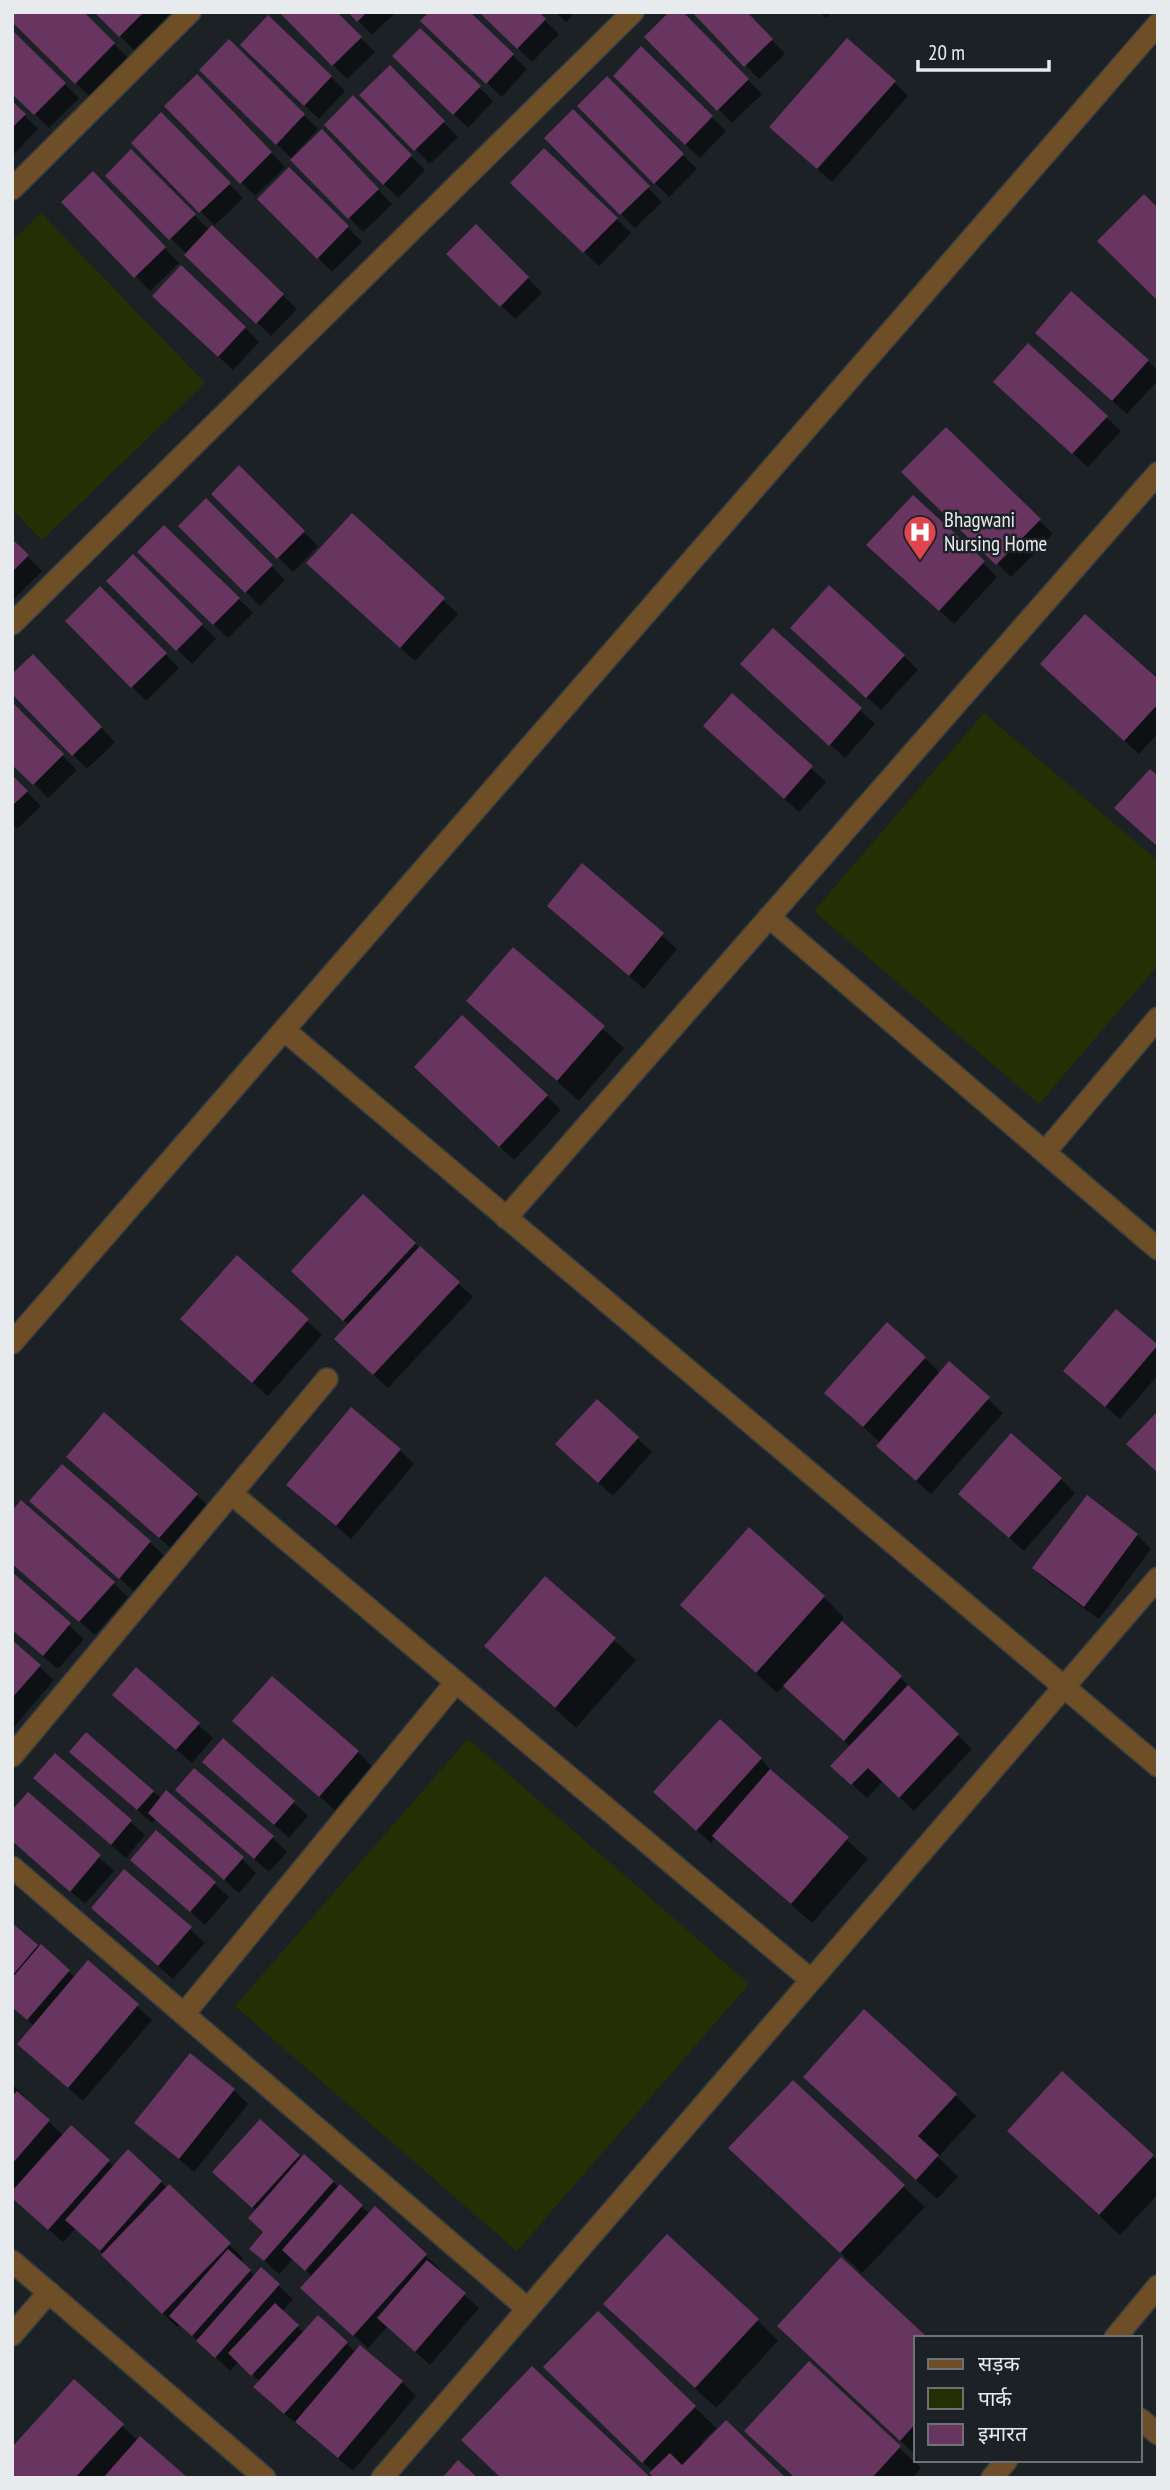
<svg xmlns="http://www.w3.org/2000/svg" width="1170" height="2490" font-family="'PT Sans Narrow','Noto Sans Devanagari',sans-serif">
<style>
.green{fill:#243004}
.shadow{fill:#0007}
.building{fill:#673560}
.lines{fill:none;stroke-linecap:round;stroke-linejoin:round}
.minor-casing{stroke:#383d41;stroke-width:24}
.tertiary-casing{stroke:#383d41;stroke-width:24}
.minor{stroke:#6d4e26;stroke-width:21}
.tertiary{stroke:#6d4e26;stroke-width:21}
.labels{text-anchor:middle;stroke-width:5;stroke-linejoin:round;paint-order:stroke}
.poi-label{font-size:21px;fill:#e7ebee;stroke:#1b2125;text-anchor:start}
</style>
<rect width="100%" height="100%" fill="#1b2125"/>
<g class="green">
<polygon points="41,213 205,383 42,540 12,509 12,241"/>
<polygon points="984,713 1158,861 1158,965 1039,1104 814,911"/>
<polygon points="468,1739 749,1984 517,2251 235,2006"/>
</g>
<g class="shadow">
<polygon points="82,12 128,58 90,97 12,20"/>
<polygon points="96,12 167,12 170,14 134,50"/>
<polygon points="282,12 334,12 375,52 347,79"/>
<polygon points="350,12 396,12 372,35"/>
<polygon points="468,12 527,69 502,97 436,35"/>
<polygon points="481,12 536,12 559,34 532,62"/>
<polygon points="555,12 575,12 566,22"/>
<polygon points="681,12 762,94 732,123 647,37"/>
<polygon points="694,12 745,12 785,54 759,79"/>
<polygon points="820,12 832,12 826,18"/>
<polygon points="420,30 493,101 468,128 395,56"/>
<polygon points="12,33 79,98 49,128 12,91"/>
<polygon points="229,42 318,129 291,158 202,70"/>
<polygon points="256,59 331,77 345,91 319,119"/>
<polygon points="390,68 458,137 430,164 362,95"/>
<polygon points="197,77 285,167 255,196 167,106"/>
<polygon points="607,79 697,169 669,197 579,106"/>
<polygon points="894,82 908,96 832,182 786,141"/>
<polygon points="629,90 712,117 726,131 700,158"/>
<polygon points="353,98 425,170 398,198 326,125"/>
<polygon points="12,103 38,129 12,156"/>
<polygon points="573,112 662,202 635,228 547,138"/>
<polygon points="161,115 243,198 212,228 297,309 271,336 107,176 131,152 209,230 214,225 133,143"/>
<polygon points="322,132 392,204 363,232 293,160"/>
<polygon points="289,169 362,242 332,272 260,199"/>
<polygon points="93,173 179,263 150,291 64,202"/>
<polygon points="526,197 617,219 631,233 599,266"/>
<polygon points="476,226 542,293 515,319 449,254"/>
<polygon points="169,310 245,328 259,342 233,370"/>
<polygon points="1028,345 1121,431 1088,467 1009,396"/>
<polygon points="1051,347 1148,361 1158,371 1158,380 1127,414"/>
<polygon points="946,429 1053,534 1011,577 904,472"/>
<polygon points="239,468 318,546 293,572 214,494"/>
<polygon points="206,500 285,580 260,606 180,526"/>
<polygon points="352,516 458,614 415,661 323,577"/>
<polygon points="164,527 253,613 228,638 140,552"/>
<polygon points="12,541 42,571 12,601"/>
<polygon points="133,557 216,639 192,664 109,581"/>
<polygon points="883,559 983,563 997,577 954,624"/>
<polygon points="100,589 179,668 146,701 67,621"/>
<polygon points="773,631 875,724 845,758 757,678"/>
<polygon points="806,642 904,656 918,670 881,710"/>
<polygon points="47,671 115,742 87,769 73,755"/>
<polygon points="1056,678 1158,682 1158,733 1139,754"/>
<polygon points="732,696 826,782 799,812 719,740"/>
<polygon points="12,705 77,770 48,798 12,762"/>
<polygon points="12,777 41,806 17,829 12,824"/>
<polygon points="582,866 677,949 644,989 563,920"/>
<polygon points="513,949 624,1048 579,1101 468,1001"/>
<polygon points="430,1081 547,1096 561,1110 514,1160"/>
<polygon points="363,1196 473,1297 388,1388 350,1353 349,1325 293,1271"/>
<polygon points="237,1257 322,1335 268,1396 196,1333"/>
<polygon points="1116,1312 1158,1347 1158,1375 1120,1419 1080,1385"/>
<polygon points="925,1358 941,1374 949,1364 1003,1413 931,1494 892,1460 880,1442 841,1407"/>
<polygon points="597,1401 652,1452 613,1496 572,1458"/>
<polygon points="400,1450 414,1464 351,1539 288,1485"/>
<polygon points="82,1471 197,1495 211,1509 174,1551"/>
<polygon points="1061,1479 1075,1493 1024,1551 975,1508"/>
<polygon points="32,1501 150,1542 164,1556 134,1591"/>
<polygon points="1137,1535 1151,1549 1099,1619 1048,1582 1034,1568"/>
<polygon points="12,1564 113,1583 128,1597 95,1635"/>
<polygon points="12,1574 84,1639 58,1669 12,1630"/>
<polygon points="545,1578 636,1660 576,1728 486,1646"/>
<polygon points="824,1597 844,1618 840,1622 901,1678 915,1692 914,1693 972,1749 914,1811 883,1781 867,1798 833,1766 851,1747 785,1685 777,1693 682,1605"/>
<polygon points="12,1642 54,1680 13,1728 12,1727"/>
<polygon points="136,1669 213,1738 192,1763 128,1709"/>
<polygon points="249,1735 358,1752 372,1766 335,1810"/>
<polygon points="55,1755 145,1835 126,1858 49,1792"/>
<polygon points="761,1759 774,1774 868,1859 812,1923 716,1837 711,1843 670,1806"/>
<polygon points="86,1766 153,1792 242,1859 256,1873 239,1893 156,1819 152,1823"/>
<polygon points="218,1776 293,1802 308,1816 289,1838"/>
<polygon points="177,1790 273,1838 287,1852 269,1872"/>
<polygon points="28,1794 114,1871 85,1904 12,1841"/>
<polygon points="156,1832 229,1897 205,1925 132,1860"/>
<polygon points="107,1922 190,1929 205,1943 173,1979"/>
<polygon points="12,1925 40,1949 42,1947 75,1978 88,1963 152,2020 83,2101 19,2044 34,2026 12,2006"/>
<polygon points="1062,2073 1158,2161 1158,2194 1120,2235 1030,2152"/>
<polygon points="793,2082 925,2207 862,2273 751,2169"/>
<polygon points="12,2084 30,2102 28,2103 64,2136 71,2128 114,2167 161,2182 167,2188 169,2186 243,2258 240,2262 255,2276 261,2270 293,2299 282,2312 304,2333 318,2318 356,2352 402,2382 416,2396 353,2471 269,2401 255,2387 260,2382 239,2361 230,2371 180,2324 177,2327 76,2228 63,2242 25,2209 12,2192"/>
<polygon points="234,2090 248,2104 194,2172 137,2123"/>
<polygon points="955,2095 976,2116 938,2157 958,2177 937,2199 826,2098"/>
<polygon points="260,2121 302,2159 304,2157 370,2214 425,2255 440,2269 437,2271 479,2308 430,2365 387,2327 368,2348 316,2302 313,2277 293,2259 279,2274 252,2249 265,2233 257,2211 228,2186"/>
<polygon points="598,2313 716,2428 702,2442 705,2445 783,2478 653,2472 566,2388"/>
<polygon points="757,2320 778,2341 716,2408 626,2324"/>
<polygon points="916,2338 916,2455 800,2347"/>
<polygon points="809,2364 921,2468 912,2478 796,2478"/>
<polygon points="122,2426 138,2441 185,2478 12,2478"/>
</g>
<g class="building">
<polygon points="12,12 84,12 115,43 75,84 12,22"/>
<polygon points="94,12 144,12 119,37"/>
<polygon points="279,12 337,12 362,37 332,66"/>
<polygon points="348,12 367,12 357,22"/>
<polygon points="429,12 470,12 514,54 486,84 420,21"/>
<polygon points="479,12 539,12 546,19 517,49"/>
<polygon points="669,12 683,12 749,79 717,111 644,37"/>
<polygon points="692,12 747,12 773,39 744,67"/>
<polygon points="268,15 332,76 304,106 240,45"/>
<polygon points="420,28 481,86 453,115 392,56"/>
<polygon points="12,30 66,83 34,115 12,94"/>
<polygon points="847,38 896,81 817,169 769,127"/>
<polygon points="229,39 305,114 276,145 199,70"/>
<polygon points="641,46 713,116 685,145 613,76"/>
<polygon points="390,65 445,121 414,151 359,95"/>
<polygon points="197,74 272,152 240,184 164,106"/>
<polygon points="607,76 684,154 654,184 577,106"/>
<polygon points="353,95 412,155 383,185 324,125"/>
<polygon points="12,101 26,114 12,128"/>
<polygon points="573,109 650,186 620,215 544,138"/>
<polygon points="161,112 231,183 199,213 131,143"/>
<polygon points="322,129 379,189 348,219 290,160"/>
<polygon points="544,148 618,218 583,253 510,183"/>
<polygon points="131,149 196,214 169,240 105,176"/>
<polygon points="289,167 349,226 317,259 257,199"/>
<polygon points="93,171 166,247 134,278 61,202"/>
<polygon points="1144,194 1158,208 1158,301 1097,241"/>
<polygon points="476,224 529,277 500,307 446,254"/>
<polygon points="212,225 284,294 256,324 184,255"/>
<polygon points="181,265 246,327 218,357 152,296"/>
<polygon points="1071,291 1149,360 1112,401 1035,333"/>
<polygon points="1028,343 1108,416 1072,454 993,382"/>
<polygon points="946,427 1041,519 996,565 901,472"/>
<polygon points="239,465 305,531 277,559 211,494"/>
<polygon points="913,495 985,561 939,611 866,545"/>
<polygon points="206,498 273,565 245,593 178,526"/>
<polygon points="352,513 445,598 400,648 306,563"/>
<polygon points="164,525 240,598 213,625 137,552"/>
<polygon points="12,539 29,555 12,572"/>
<polygon points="133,554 203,624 176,651 106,581"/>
<polygon points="829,585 905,655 866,698 790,628"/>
<polygon points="100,586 167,653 131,688 65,621"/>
<polygon points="1085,614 1158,679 1158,704 1124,741 1040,664"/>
<polygon points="773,628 862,708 829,746 740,664"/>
<polygon points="33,654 102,727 72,756 12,694 12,674"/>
<polygon points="732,693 813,766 784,799 703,726"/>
<polygon points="12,702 64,754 33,785 12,765"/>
<polygon points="1150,769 1158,776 1158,847 1114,808"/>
<polygon points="12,775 28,791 12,806"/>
<polygon points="582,863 664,933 629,976 547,906"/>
<polygon points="513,947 605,1026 557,1081 466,1001"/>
<polygon points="462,1015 548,1095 499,1147 414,1067"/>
<polygon points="363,1194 416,1243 343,1321 291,1271"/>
<polygon points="420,1246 460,1282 373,1375 334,1339"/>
<polygon points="237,1255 309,1319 252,1383 180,1319"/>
<polygon points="1116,1309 1158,1345 1105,1407 1063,1371"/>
<polygon points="887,1322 926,1357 863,1427 824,1393"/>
<polygon points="949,1361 990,1397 916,1481 876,1446"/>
<polygon points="597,1399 639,1437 598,1483 555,1444"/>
<polygon points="351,1407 401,1449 336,1526 286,1485"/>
<polygon points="1158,1411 1158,1473 1126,1444"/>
<polygon points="104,1412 198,1494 159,1538 66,1457"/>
<polygon points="1011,1433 1062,1478 1009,1538 958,1494"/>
<polygon points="62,1464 151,1541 119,1579 29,1501"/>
<polygon points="1087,1495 1138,1534 1084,1607 1032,1568"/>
<polygon points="21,1500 115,1582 79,1622 12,1564 12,1511"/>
<polygon points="749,1527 825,1596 756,1673 680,1605"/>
<polygon points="12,1572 71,1623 43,1656 12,1630"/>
<polygon points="545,1576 616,1638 555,1708 484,1646"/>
<polygon points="842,1621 902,1676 844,1741 783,1686"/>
<polygon points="12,1640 41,1665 12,1698"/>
<polygon points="136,1667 200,1723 176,1750 112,1695"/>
<polygon points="272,1676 359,1751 319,1797 232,1721"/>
<polygon points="908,1685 959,1734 899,1798 868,1768 851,1785 830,1766"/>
<polygon points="720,1719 762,1758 696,1831 653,1792"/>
<polygon points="86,1732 154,1791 137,1810 69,1752"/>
<polygon points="223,1738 295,1801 274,1825 202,1762"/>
<polygon points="55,1753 132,1820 111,1845 33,1778"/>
<polygon points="194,1768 274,1836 254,1859 175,1790"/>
<polygon points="770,1769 849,1837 791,1904 712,1836"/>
<polygon points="166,1790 244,1857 224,1880 148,1813"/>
<polygon points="28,1792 101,1855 70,1892 12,1841 12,1810"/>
<polygon points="156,1830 216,1882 190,1912 130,1860"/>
<polygon points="124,1869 192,1927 158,1966 91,1908"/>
<polygon points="12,1923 38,1945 12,1976"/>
<polygon points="41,1944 70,1970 27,2020 12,2007 12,1978"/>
<polygon points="88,1960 139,2004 68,2088 17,2044"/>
<polygon points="864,2009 957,2094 918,2136 939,2155 916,2180 803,2077"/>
<polygon points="190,2053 235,2089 179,2159 134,2123"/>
<polygon points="1062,2071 1154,2155 1099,2215 1007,2131"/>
<polygon points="793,2080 905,2185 840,2253 728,2148"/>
<polygon points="17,2091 50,2120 12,2164 12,2096"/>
<polygon points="260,2119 300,2155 252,2208 212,2172"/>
<polygon points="71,2125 110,2160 48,2230 12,2198 12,2191"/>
<polygon points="128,2149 162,2181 100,2251 65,2220"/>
<polygon points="304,2154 334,2181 264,2261 249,2249 263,2232 248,2218"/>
<polygon points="169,2184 231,2243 162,2314 101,2255"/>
<polygon points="340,2184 363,2205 305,2271 282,2250"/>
<polygon points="375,2206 427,2254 353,2336 300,2288"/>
<polygon points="667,2234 759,2319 695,2388 603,2304"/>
<polygon points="228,2249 251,2270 192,2336 169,2316"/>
<polygon points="841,2257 928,2338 916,2338 916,2423 900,2441 777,2326"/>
<polygon points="427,2260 466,2293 415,2352 377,2318"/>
<polygon points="261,2267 280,2284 215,2358 196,2341"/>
<polygon points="275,2303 299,2325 251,2376 228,2353"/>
<polygon points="598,2311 696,2406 642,2463 543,2367"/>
<polygon points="318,2315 348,2342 284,2414 253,2387"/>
<polygon points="360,2345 403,2381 338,2458 295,2422"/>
<polygon points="809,2361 901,2446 872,2478 795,2478 744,2431"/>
<polygon points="532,2366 651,2478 501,2478 461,2440"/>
<polygon points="74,2379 124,2424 75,2478 12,2478 12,2447"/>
<polygon points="726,2420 786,2478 654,2478 649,2473 670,2453 682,2465"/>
<polygon points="140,2436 188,2478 103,2478"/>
<polygon points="458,2460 478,2478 442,2478"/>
</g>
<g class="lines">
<defs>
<g id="minor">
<polyline points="12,189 190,12"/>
<polyline points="12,624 633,12"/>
<polyline points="769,917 1158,1249"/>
<polyline points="284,1030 1158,1766"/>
<polyline points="1045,1152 1158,1018"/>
<polyline points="506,1218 1158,473"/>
<polyline points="232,1494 811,1980"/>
<polyline points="12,1756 327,1379"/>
<polyline points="12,1867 528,2309"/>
<polyline points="184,2014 456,1682"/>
<polyline points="12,2261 265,2478"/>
<polyline points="12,2335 49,2292"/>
<polyline points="1115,2338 1158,2286"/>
<polyline points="1140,2419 1158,2434"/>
<polyline points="382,2478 1158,1578"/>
<polyline points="992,2478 1007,2460"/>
</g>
<polyline id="tertiary" points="12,1343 1158,24"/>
</defs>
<use href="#minor" class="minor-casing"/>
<use href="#tertiary" class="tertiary-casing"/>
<use href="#minor" class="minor"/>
<use href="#tertiary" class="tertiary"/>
</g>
<defs>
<symbol id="hospital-pin" viewBox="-11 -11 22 30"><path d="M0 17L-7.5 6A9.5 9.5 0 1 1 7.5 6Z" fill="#e0444e" stroke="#1b2125"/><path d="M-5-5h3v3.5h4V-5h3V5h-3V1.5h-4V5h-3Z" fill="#fff"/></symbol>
</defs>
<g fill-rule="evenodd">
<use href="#hospital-pin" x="901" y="513" width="38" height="52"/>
</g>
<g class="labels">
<g class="poi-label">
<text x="944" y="527">Bhagwani<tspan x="944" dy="24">Nursing Home</tspan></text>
</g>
</g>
<rect width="1170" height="2490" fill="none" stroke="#e7ebee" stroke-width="28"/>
<rect x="914" y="2336" width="228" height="126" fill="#1b2125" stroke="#6d7275" stroke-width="2"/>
<rect x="928" y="2359" width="35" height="10" fill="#6d4e26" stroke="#6d7275" stroke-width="2"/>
<text x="978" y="2371" font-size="21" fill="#e7ebee">सड़क</text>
<rect x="928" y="2388" width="35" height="21" fill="#243004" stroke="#6d7275" stroke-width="2"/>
<text x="978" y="2406" font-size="21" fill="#e7ebee">पार्क</text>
<rect x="928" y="2424" width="35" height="21" fill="#673560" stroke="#6d7275" stroke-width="2"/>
<text x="978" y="2441" font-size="21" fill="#e7ebee">इमारत</text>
<path d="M918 60v10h131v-10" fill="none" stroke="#e7ebee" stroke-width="3.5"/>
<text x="928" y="60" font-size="21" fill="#e7ebee" stroke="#1b2125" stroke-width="5" paint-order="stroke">20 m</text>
</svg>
